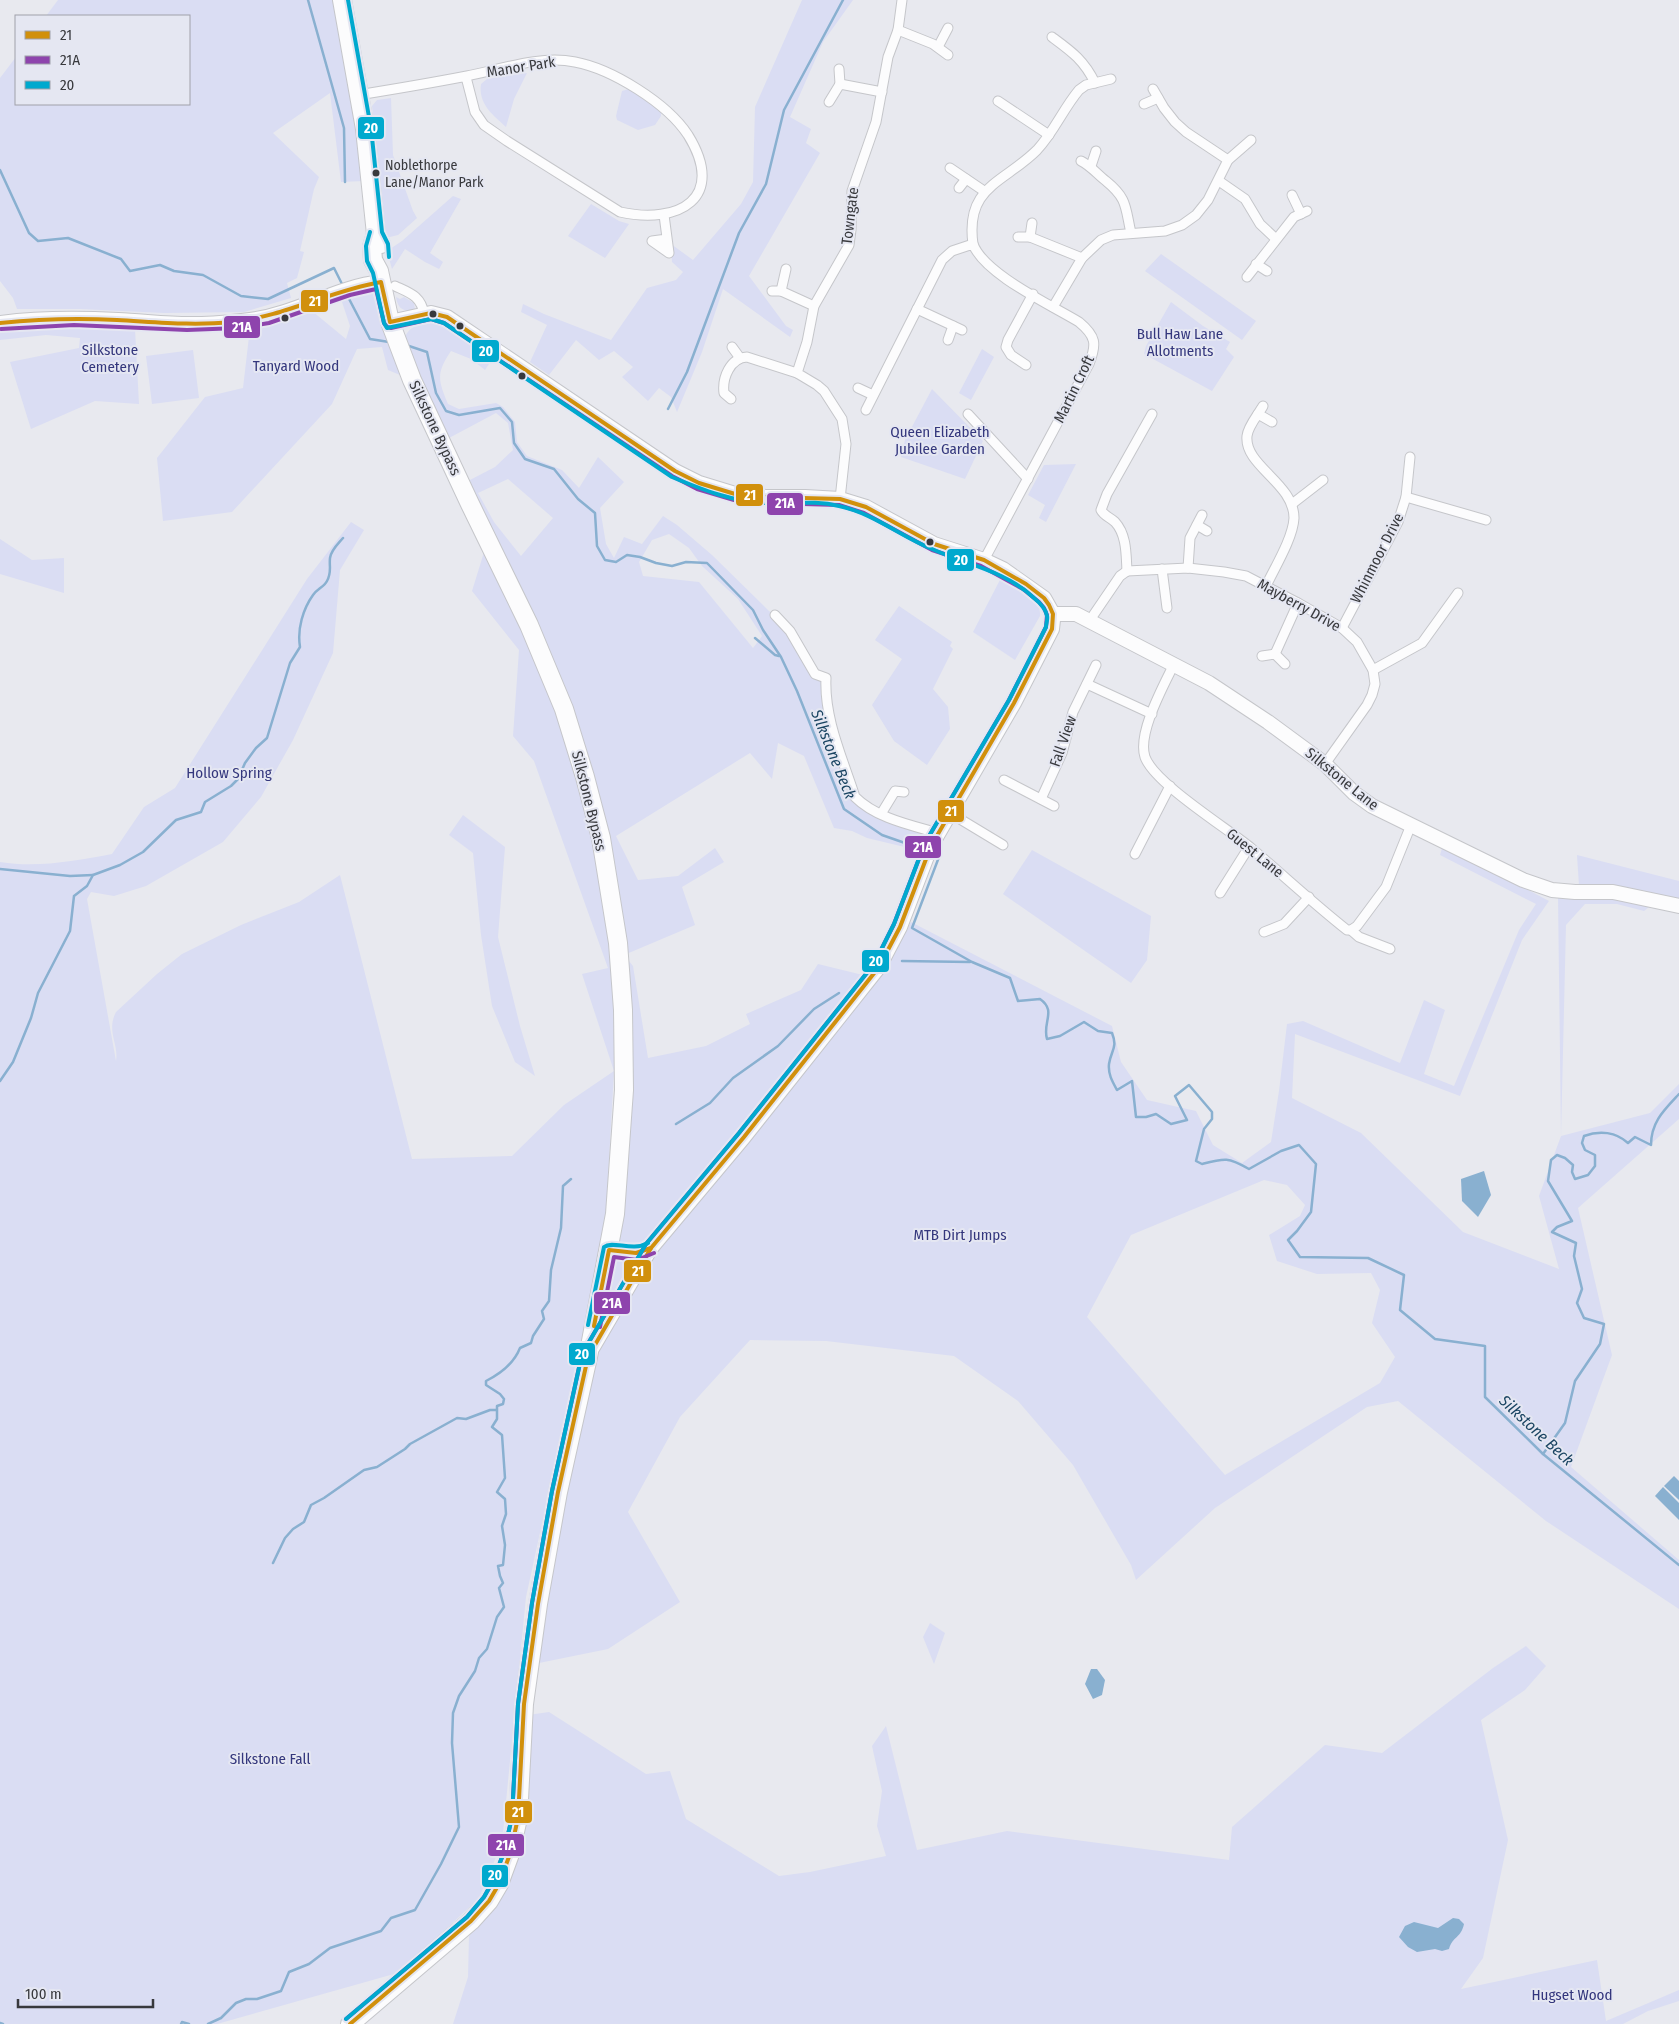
<svg xmlns="http://www.w3.org/2000/svg" width="1679" height="2024" font-family="'Fira Sans Condensed',sans-serif">
<style>
.green{fill:#daddf3;fill-rule:evenodd}
.water{fill:#89b0d0}
.lines{fill:none;stroke-linecap:round;stroke-linejoin:round}
.stream{stroke:#89b0d0;stroke-width:2.5}
.street-casing{stroke:#c5c6ca;stroke-width:11}
.secondary-casing{stroke:#c5c6ca;stroke-width:16}
.highway-casing{stroke:#c5c6ca;stroke-width:20}
.street{stroke:#fcfcfd;stroke-width:9}
.secondary{stroke:#fcfcfd;stroke-width:14}
.highway{stroke:#fcfcfd;stroke-width:18}
.bus-1-casing{stroke:#e5e7f2;stroke-width:8}
.bus-2-casing{stroke:#e5e7f2;stroke-width:8}
.bus-3-casing{stroke:#e5e7f2;stroke-width:8}
.bus-1{stroke:#d1900c;stroke-width:4}
.bus-2{stroke:#8e44ad;stroke-width:4}
.bus-3{stroke:#00a9ce;stroke-width:4}
.bus-dot{fill:#38393d;stroke:#e5e7f2;stroke-width:2}
.labels{text-anchor:middle;stroke-width:4;stroke-linejoin:round;paint-order:stroke}
.bus-label{font-size:14px;fill:#38393d;stroke:#e5e7f2;text-anchor:start}
.street-label{font-size:15px;fill:#38393d;stroke:#e5e7f2}
.park-label{font-size:15px;fill:#34377d;stroke:#e5e7f2}
.water-label{font-size:16px;font-style:italic;fill:#1a4462;stroke:#e5e7f2}
.line-badge{stroke:#e5e7f2;stroke-width:2}
.badge-label{font-size:14px;text-anchor:middle;font-weight:bold;fill:#fff}
</style>
<rect width="100%" height="100%" fill="#e8e9ef"/>
<g class="green">
<polygon points="58,0 333,0 346,54 364,181 341,182 330,93 273,133 319,177 314,189 300,251 304,252 297,278 287,283 291,298 244,312 164,313 80,309 17,309 13,298 0,281 0,78 16,57 16,104 189,104 189,16 46,16"/>
<polygon points="802,0 853,0 823,42 790,117 811,129 806,143 820,153 749,276 786,326 793,330 790,337 723,289 702,352 677,412 671,397 659,388 648,401 622,377 633,367 614,351 599,360 576,340 549,375 530,362 547,325 521,312 523,304 544,314 611,340 647,288 676,280 683,272 672,262 671,244 693,260 741,204 753,182 755,107"/>
<path d="M527,73L514,99L506,127C493,115 478,104 481,84L487,79Z"/>
<polygon points="632,88 661,111 661,116 655,125 638,130 617,120 616,116 622,91"/>
<polygon points="391,98 393,155 413,211 417,218 398,235 386,238 372,106 377,100"/>
<polygon points="453,196 461,199 430,253 443,262 439,269 425,262 405,249 392,269 387,251 402,241"/>
<polygon points="591,204 619,221 629,224 605,258 568,236"/>
<polygon points="1161,254 1256,321 1242,340 1145,271"/>
<polygon points="361,290 372,292 400,375 388,370 382,347 357,349 332,404 232,512 163,521 157,458 205,397 243,388 250,328 312,311 346,339 350,326 341,299"/>
<path d="M396,297L400,299L404,297L414,303L415,310C403,312 398,309 396,297Z"/>
<polygon points="1171,302 1203,326 1230,342 1226,349 1234,357 1212,391 1144,354 1146,346"/>
<path d="M433,322L447,325L493,358L485,370L471,359L451,351C436,373 438,380 448,404L459,409L496,403L503,407L515,422L517,442L527,456L562,470L579,488L598,457L624,482L600,508L606,544L614,558L624,537L642,544L663,516L677,525L712,555L769,611L775,615L815,674L826,678L834,734L862,804L938,833L925,859L913,849L867,838L852,831L834,828L804,756L778,743L772,779L750,753L616,836L638,880L678,876L715,848L724,862L682,887L695,925L624,955L633,966L648,1058L706,1046L750,1024L746,1014L801,990L818,964L871,977L881,975L911,922L1112,1026L1121,1062L1147,1100L1196,1111L1213,1145L1242,1163L1271,1142L1279,1091L1287,1024L1303,1021L1400,1063L1424,1000L1445,1010L1424,1074L1454,1086L1519,930L1536,904L1440,855L1443,845L1549,901L1522,940L1460,1096L1295,1034L1292,1098L1361,1133L1463,1232L1559,1269L1539,1196L1561,1136L1558,895H1614L1653,904L1644,911L1617,904H1585L1566,925L1561,1136L1650,1113L1679,1084V1119L1578,1208L1612,1355L1571,1467L1679,1560V1609L1546,1521L1398,1401L1367,1407L1215,1508L1136,1580L1131,1565L1073,1465L1018,1401L954,1356L826,1341L750,1340L680,1417L628,1512L680,1602L608,1649L539,1663L545,1602L603,1307L621,1234L632,1065L624,1069L614,1071L606,1214L579,1354L526,1597L502,1843L479,1898L401,1972L217,2024H0V862C37,868 75,861 112,854L144,807L175,788L307,579L351,522L364,530L340,570L333,653L293,740L261,797L223,842L146,886L114,896L91,892L87,899L116,1061C119,1044 106,1031 116,1012L157,974L182,954L241,925L299,902L340,875L412,1159L512,1156L564,1105L614,1071L582,974L608,968L534,761L513,736L519,650L472,591L485,549L489,551L601,810L565,686L468,481L495,467L513,450L508,423L496,413L449,438L404,340C409,325 418,325 433,322ZM508,479L553,518L521,556L494,522L478,493ZM669,534L689,548L702,566L738,599L762,636L753,648L699,582L643,576L639,562L652,540ZM1264,1180L1287,1185L1305,1205L1300,1216L1269,1235L1277,1261L1317,1274L1371,1273L1380,1290L1372,1323L1395,1357L1380,1383L1225,1475L1087,1317L1131,1235Z"/>
<polygon points="23,328 135,329 139,404 95,401 31,429 10,362 79,348 80,338 46,335 0,340 0,332"/>
<polygon points="982,349 994,357 971,400 959,393"/>
<polygon points="193,350 199,398 152,404 146,356"/>
<polygon points="932,389 983,441 965,479 901,457 905,440"/>
<polygon points="1076,464 1046,522 1039,518 1045,505 1028,495 1044,465"/>
<polygon points="0,539 32,560 64,558 64,593 0,574"/>
<path d="M1003,574C1016,583 1042,597 1040,616L1015,660L973,632Z"/>
<polygon points="899,606 952,642 950,646 953,649 933,689 948,707 950,729 927,765 894,741 872,705 902,659 875,640"/>
<polygon points="463,815 505,847 498,937 520,1026 535,1076 515,1062 492,1006 481,935 473,853 449,835"/>
<polygon points="1032,850 1151,916 1147,960 1131,983 1003,894"/>
<polygon points="1577,855 1679,881 1679,902 1579,886"/>
<polygon points="930,1623 945,1633 934,1664 923,1637"/>
<polygon points="1526,1646 1546,1666 1525,1690 1481,1720 1508,1840 1483,1958 1461,1989 1597,1960 1606,2021 1679,1990 1679,2001 1648,2011 1623,2024 453,2024 468,1977 469,1936 488,1916 503,1888 528,1715 549,1712 646,1774 670,1771 686,1819 779,1876 810,1872 886,1856 877,1826 882,1791 872,1746 886,1726 917,1850 1007,1831 1229,1860 1232,1827 1325,1745 1382,1753 1493,1668"/>
</g>
<g class="water">
<polygon points="1484,1171 1491,1195 1478,1217 1462,1201 1461,1179"/>
<polygon points="1674,1476 1679,1481 1679,1500 1664,1486"/>
<polygon points="1663,1487 1679,1503 1679,1520 1655,1496"/>
<polygon points="1091,1669 1097,1669 1105,1680 1102,1695 1093,1699 1085,1684"/>
<path d="M1453,1918L1459,1919L1464,1924C1461,1938 1453,1936 1449,1949L1442,1951L1435,1949L1417,1952L1408,1947L1399,1937L1405,1926L1414,1922L1438,1928Z"/>
</g>
<g class="lines">
<g class="stream">
<polyline points="308,0 344,128 345,182"/>
<polyline points="0,170 29,233 38,241 68,238 121,259 130,271 160,265 174,271 203,275 241,296 268,299 334,268 343,286"/>
<polyline points="347,295 370,339 389,342"/>
<polyline points="406,345 427,352 436,393 446,411 459,415 500,408 512,422 514,443 525,459 554,469 578,499 595,513 597,546 605,560 616,562 627,555 640,557 656,563 672,566 686,562 707,563 753,610 763,630 781,657 797,691 844,809 882,835 925,850"/>
<polyline points="668,409 687,372 739,233 766,184 784,110 843,0"/>
<polyline points="755,638 775,655 779,656"/>
<path d="M932,853L939,857L912,928L972,962L1010,978L1018,1001L1040,999C1057,1011 1042,1022 1047,1039L1060,1036L1084,1022L1098,1031L1112,1033C1118,1048 1111,1050 1109,1064C1108,1074 1112,1081 1117,1090L1132,1081L1136,1117H1146L1156,1114L1171,1124L1187,1120L1175,1096L1189,1085L1212,1112V1119L1204,1129L1196,1161L1202,1164C1225,1158 1228,1157 1249,1169L1281,1151L1299,1145L1316,1164L1311,1212L1297,1231L1288,1240L1300,1257L1368,1258L1404,1275L1400,1310L1435,1339L1485,1346V1397L1543,1454L1679,1565"/>
<polyline points="0,869 70,876 93,875"/>
<polyline points="902,961 970,962"/>
<path d="M0,1081L13,1062L31,1018L38,993L70,931L74,896L87,886L93,875L120,865L143,852L176,820L201,812L205,802L231,786L238,779L245,763L256,748L267,738L290,663L300,647C297,629 303,609 313,595C317,589 324,587 327,581C332,572 329,567 330,558C331,550 338,544 343,538"/>
<polyline points="676,1124 710,1103 733,1078 778,1046 814,1009 839,993"/>
<path d="M1543,1454L1565,1423L1575,1381L1600,1344L1604,1324L1584,1318L1577,1303L1582,1289L1574,1256L1576,1243L1552,1232L1557,1227L1572,1221L1548,1181L1551,1160L1557,1155L1565,1158L1573,1165L1572,1172L1575,1179L1588,1175L1595,1166V1155L1585,1150L1582,1143L1584,1136C1600,1130 1616,1132 1628,1143L1635,1137L1651,1145C1651,1122 1664,1110 1679,1094"/>
<polyline points="273,1563 285,1538 293,1529 304,1522 311,1505 324,1498 364,1470 377,1467 405,1449 410,1444 457,1418 466,1419 490,1410 496,1410"/>
<polyline points="0,2023 3,2024"/>
<polyline points="181,2024 182,2022 189,2024"/>
<path d="M208,2024L221,2018L236,2003L246,1999H257L281,1991L289,1972L309,1964L330,1948L381,1931L391,1918L415,1910L441,1864L459,1827L452,1743L453,1713L459,1696L475,1671L479,1658L487,1649L497,1617L504,1607L499,1588L503,1583L500,1576L498,1566L503,1565L505,1545L502,1526L506,1514L505,1499L497,1492L505,1478L502,1435L492,1427L497,1419V1406L503,1404L504,1399L500,1394L486,1385V1381C500,1374 514,1363 520,1348L531,1343L533,1336L544,1319L542,1311L549,1301L551,1270L561,1228L563,1186L571,1179"/>
</g>
<defs>
<g id="street">
<polyline points="898,30 933,44 948,55"/>
<path d="M1052,37C1071,51 1084,60 1095,83"/>
<polyline points="938,47 948,28"/>
<polyline points="839,69 840,84"/>
<polyline points="1153,89 1164,108 1175,122 1186,132 1228,160"/>
<path d="M358,95C395,89 431,83 467,76C502,69 540,55 575,62C612,69 667,103 688,135C727,198 679,225 620,212L507,141L484,125L475,112L466,77"/>
<polyline points="998,101 1049,135"/>
<polyline points="829,102 840,84 882,92"/>
<polyline points="1144,104 1158,98"/>
<path d="M1081,161C1091,166 1097,174 1106,181C1128,199 1125,207 1131,233"/>
<polyline points="1091,166 1096,151"/>
<polyline points="950,168 984,191"/>
<polyline points="1219,181 1245,199 1260,224 1276,239"/>
<polyline points="959,188 966,179"/>
<polyline points="1292,195 1301,214"/>
<polyline points="664,215 669,253 652,241 667,239"/>
<polyline points="1018,237 1030,237 1082,258"/>
<polyline points="1030,237 1032,223"/>
<path d="M973,244C965,186 1004,183 1037,150C1054,132 1063,109 1079,90L1086,85L1111,79"/>
<polyline points="1256,264 1267,271"/>
<polyline points="1247,277 1294,217 1307,211"/>
<path d="M395,286C410,293 421,296 424,314"/>
<polyline points="772,291 781,291 814,306"/>
<polyline points="781,291 786,269"/>
<polyline points="1053,307 1082,258 1101,240 1113,235 1165,231 1182,225 1196,215 1208,200 1228,160 1251,140"/>
<polyline points="917,309 962,330"/>
<polyline points="948,340 953,326"/>
<polyline points="732,347 740,358"/>
<polyline points="1026,365 1011,355 1006,347 1008,340 1033,294"/>
<polyline points="858,388 873,395"/>
<path d="M731,399L724,393C722,378 730,358 747,357L797,373"/>
<path d="M1263,406C1258,415 1248,426 1247,436C1244,466 1294,483 1294,518C1293,538 1275,567 1266,586"/>
<path d="M866,410L942,260L952,251L973,244C984,274 1051,305 1079,322C1096,336 1097,344 1089,364L984,560"/>
<polyline points="968,414 1028,479"/>
<polyline points="1258,414 1272,422"/>
<polyline points="1406,497 1486,520"/>
<polyline points="840,499 846,444 842,419 824,391 817,385 797,373 807,342 814,306 849,245 851,230 852,191 876,122 888,57 898,30 902,0"/>
<polyline points="1292,504 1323,480"/>
<polyline points="1197,525 1207,531"/>
<polyline points="1188,568 1190,538 1202,515"/>
<polyline points="1162,569 1167,608"/>
<polyline points="1127,571 1188,568 1224,572 1246,576 1298,603 1342,628 1357,642 1373,670 1375,684 1372,695 1367,705 1325,764"/>
<path d="M1127,571C1126,555 1127,535 1115,522C1110,517 1104,516 1101,510L1107,494L1152,414"/>
<path d="M775,615L790,631L815,674L826,678C824,719 843,759 855,797C876,818 910,825 938,833"/>
<polyline points="1090,620 1120,576 1127,571"/>
<polyline points="1342,628 1398,522 1406,497 1410,457"/>
<polyline points="1275,654 1298,603"/>
<polyline points="1262,656 1275,654 1285,664"/>
<path d="M1174,664C1164,685 1137,733 1145,757C1154,783 1227,828 1251,848C1283,875 1314,904 1347,930H1351L1357,926L1386,887L1411,825"/>
<polyline points="1373,670 1422,643 1458,593"/>
<polyline points="1087,684 1152,714"/>
<polyline points="1004,780 1054,806"/>
<polyline points="1041,799 1062,753 1073,712 1096,665"/>
<polyline points="950,813 1003,845"/>
<polyline points="881,814 895,791 904,792"/>
<polyline points="1135,854 1170,786"/>
<polyline points="1220,893 1249,847"/>
<polyline points="1351,930 1359,937 1390,949"/>
<polyline points="1264,932 1284,924 1309,897"/>
</g>
<g id="secondary">
<polyline points="390,322 431,313 447,317 675,471 699,483 735,494 766,497 805,497 840,499 866,507 934,544 984,560 1003,569 1044,598 1053,614 1053,620 1052,629 1014,703 931,846 900,927 879,967 744,1137 651,1248 593,1347"/>
<path d="M0,323C38,318 79,318 118,320C144,321 171,325 197,324C215,324 233,322 250,320C296,314 336,287 381,282"/>
<polyline points="1053,614 1076,614 1209,683 1268,722 1325,764 1354,793 1372,806 1523,880 1552,890 1575,892 1613,892 1679,906"/>
<path d="M609,1250C623,1253 639,1257 651,1248"/>
</g>
<g id="highway">
<polyline points="342,0 365,129 376,234 381,244"/>
<polyline points="350,2024 471,1921 489,1901 499,1884 510,1854 518,1818 524,1704 538,1604 558,1492 588,1357 615,1214 624,1090 623,1010 618,943 601,838 585,777 564,709 529,625 470,504 412,380 390,322 379,271 373,260 372,247 376,234"/>
</g>
</defs>
<use href="#street" class="street-casing"/>
<use href="#secondary" class="secondary-casing"/>
<use href="#highway" class="highway-casing"/>
<use href="#street" class="street"/>
<use href="#secondary" class="secondary"/>
<use href="#highway" class="highway"/>
<defs>
<g id="bus-1">
<path d="M0,323C39,319 78,318 117,320C156,322 193,326 231,322C284,317 329,291 381,282L390,322L431,313L447,317L675,471L699,483L735,494L766,497L840,499L866,507L934,544L984,560L1026,584L1044,598L1049,605L1053,614L1052,629L1014,703L931,846L900,927L879,967L744,1137L651,1248L588,1357L558,1492L538,1604L524,1704L518,1818L510,1854L499,1884L489,1901L471,1921L350,2024"/>
<polyline points="594,1326 609,1250 636,1253 651,1248"/>
</g>
<g id="bus-2">
<polyline points="1,329 74,325 187,330 238,328 269,323 350,295 376,289 384,323 387,327 391,328 431,319 444,323 672,476 697,489 734,500 766,503 839,505 864,513 932,550 981,566 1023,589 1039,602 1044,608 1047,615 1046,627 1009,700 925,843 894,924 874,964 739,1133 646,1244 582,1354 552,1491 532,1603 518,1704 512,1817 504,1852 493,1881 484,1897 467,1917 346,2019"/>
<polyline points="600,1327 614,1257 637,1260 654,1253"/>
</g>
<g id="bus-3">
<polyline points="348,0 371,128 382,232 388,244 389,257"/>
<path d="M588,1325L604,1247C613,1240 632,1252 648,1243"/>
<path d="M346,2019L467,1917L484,1897L493,1881L504,1852L512,1817L518,1704L532,1603L552,1491L582,1354L646,1244L739,1133L874,964L894,924L925,843L1009,700L1046,627C1046,624 1048,619 1047,616C1046,609 1039,602 1034,598C1004,570 967,565 932,549C900,536 873,513 839,506C815,500 791,504 767,503C733,502 703,490 672,477L444,323L431,319L387,328L384,323L373,273L367,261L366,246L370,232"/>
</g>
</defs>
<use href="#bus-1" class="bus-1-casing"/>
<use href="#bus-2" class="bus-2-casing"/>
<use href="#bus-3" class="bus-3-casing"/>
<use href="#bus-1" class="bus-1"/>
<use href="#bus-2" class="bus-2"/>
<use href="#bus-3" class="bus-3"/>
</g>
<g class="bus-dot">
<circle cx="376" cy="173" r="4.5"/>
<circle cx="433" cy="314" r="4.5"/>
<circle cx="285" cy="318" r="4.5"/>
<circle cx="460" cy="326" r="4.5"/>
<circle cx="522" cy="376" r="4.5"/>
<circle cx="930" cy="542" r="4.5"/>
</g>
<g class="labels">
<g class="bus-label">
<text x="385" y="170">Noblethorpe<tspan x="385" dy="17">Lane/Manor Park</tspan></text>
</g>
<g class="street-label">
<text transform="translate(521 67) rotate(-9)" y="5">Manor Park</text>
<text transform="translate(850 216) rotate(-83)" y="5">Towngate</text>
<text transform="translate(1074 389) rotate(-64)" y="5">Martin Croft</text>
<text transform="translate(435 428) rotate(65)" y="5">Silkstone Bypass</text>
<text transform="translate(1377 558) rotate(-63)" y="5">Whinmoor Drive</text>
<text transform="translate(1299 605) rotate(29)" y="5">Mayberry Drive</text>
<text transform="translate(1063 741) rotate(-71)" y="5">Fall View</text>
<text transform="translate(1342 779) rotate(39)" y="5">Silkstone Lane</text>
<text transform="translate(589 801) rotate(76)" y="5">Silkstone Bypass</text>
<text transform="translate(1255 853) rotate(39)" y="5">Guest Lane</text>
</g>
<g class="park-label">
<text x="1180" y="339">Bull Haw Lane<tspan x="1180" dy="17">Allotments</tspan></text>
<text x="110" y="355">Silkstone<tspan x="110" dy="17">Cemetery</tspan></text>
<text x="296" y="371">Tanyard Wood</text>
<text x="940" y="437">Queen Elizabeth<tspan x="940" dy="17">Jubilee Garden</tspan></text>
<text x="229" y="778">Hollow Spring</text>
<text x="960" y="1240">MTB Dirt Jumps</text>
<text x="270" y="1764">Silkstone Fall</text>
<text x="1572" y="2000">Hugset Wood</text>
</g>
<g class="water-label">
<text transform="translate(834 754) rotate(68)" y="6">Silkstone Beck</text>
<text transform="translate(1537 1430) rotate(43)" y="6">Silkstone Beck</text>
</g>
</g>
<g class="line-badge">
<rect x="357" y="116" width="28" height="24" rx="5" fill="#00a9ce"/>
<rect x="300" y="289" width="29" height="24" rx="5" fill="#d1900c"/>
<rect x="223" y="315" width="38" height="24" rx="5" fill="#8e44ad"/>
<rect x="471" y="339" width="29" height="24" rx="5" fill="#00a9ce"/>
<rect x="735" y="483" width="29" height="24" rx="5" fill="#d1900c"/>
<rect x="766" y="492" width="38" height="24" rx="5" fill="#8e44ad"/>
<rect x="946" y="548" width="29" height="24" rx="5" fill="#00a9ce"/>
<rect x="937" y="799" width="28" height="24" rx="5" fill="#d1900c"/>
<rect x="904" y="835" width="38" height="24" rx="5" fill="#8e44ad"/>
<rect x="861" y="949" width="29" height="24" rx="5" fill="#00a9ce"/>
<rect x="623" y="1259" width="29" height="24" rx="5" fill="#d1900c"/>
<rect x="593" y="1291" width="38" height="24" rx="5" fill="#8e44ad"/>
<rect x="568" y="1342" width="28" height="24" rx="5" fill="#00a9ce"/>
<rect x="504" y="1800" width="29" height="24" rx="5" fill="#d1900c"/>
<rect x="487" y="1833" width="38" height="24" rx="5" fill="#8e44ad"/>
<rect x="481" y="1864" width="28" height="24" rx="5" fill="#00a9ce"/>
</g>
<g class="badge-label">
<text x="371" y="133">20</text>
<text x="315" y="306">21</text>
<text x="242" y="332">21A</text>
<text x="486" y="356">20</text>
<text x="750" y="500">21</text>
<text x="785" y="508">21A</text>
<text x="961" y="565">20</text>
<text x="951" y="816">21</text>
<text x="923" y="852">21A</text>
<text x="876" y="966">20</text>
<text x="638" y="1276">21</text>
<text x="612" y="1308">21A</text>
<text x="582" y="1359">20</text>
<text x="518" y="1817">21</text>
<text x="506" y="1850">21A</text>
<text x="495" y="1880">20</text>
</g>
<rect x="15" y="15" width="175" height="90" fill="#e5e7f2" stroke="#a0a1aa"/>
<rect x="25" y="31" width="25" height="8" fill="#d1900c" stroke="#a0a1aa"/>
<text x="60" y="40" font-size="15" fill="#38393d">21</text>
<rect x="25" y="56" width="25" height="8" fill="#8e44ad" stroke="#a0a1aa"/>
<text x="60" y="65" font-size="15" fill="#38393d">21A</text>
<rect x="25" y="81" width="25" height="8" fill="#00a9ce" stroke="#a0a1aa"/>
<text x="60" y="90" font-size="15" fill="#38393d">20</text>
<path d="M18 1999v8h135v-8" fill="none" stroke="#38393d" stroke-width="2.5"/>
<text x="25" y="1999" font-size="15" fill="#38393d" stroke="#e5e7f2" stroke-width="4" paint-order="stroke">100 m</text>
</svg>
